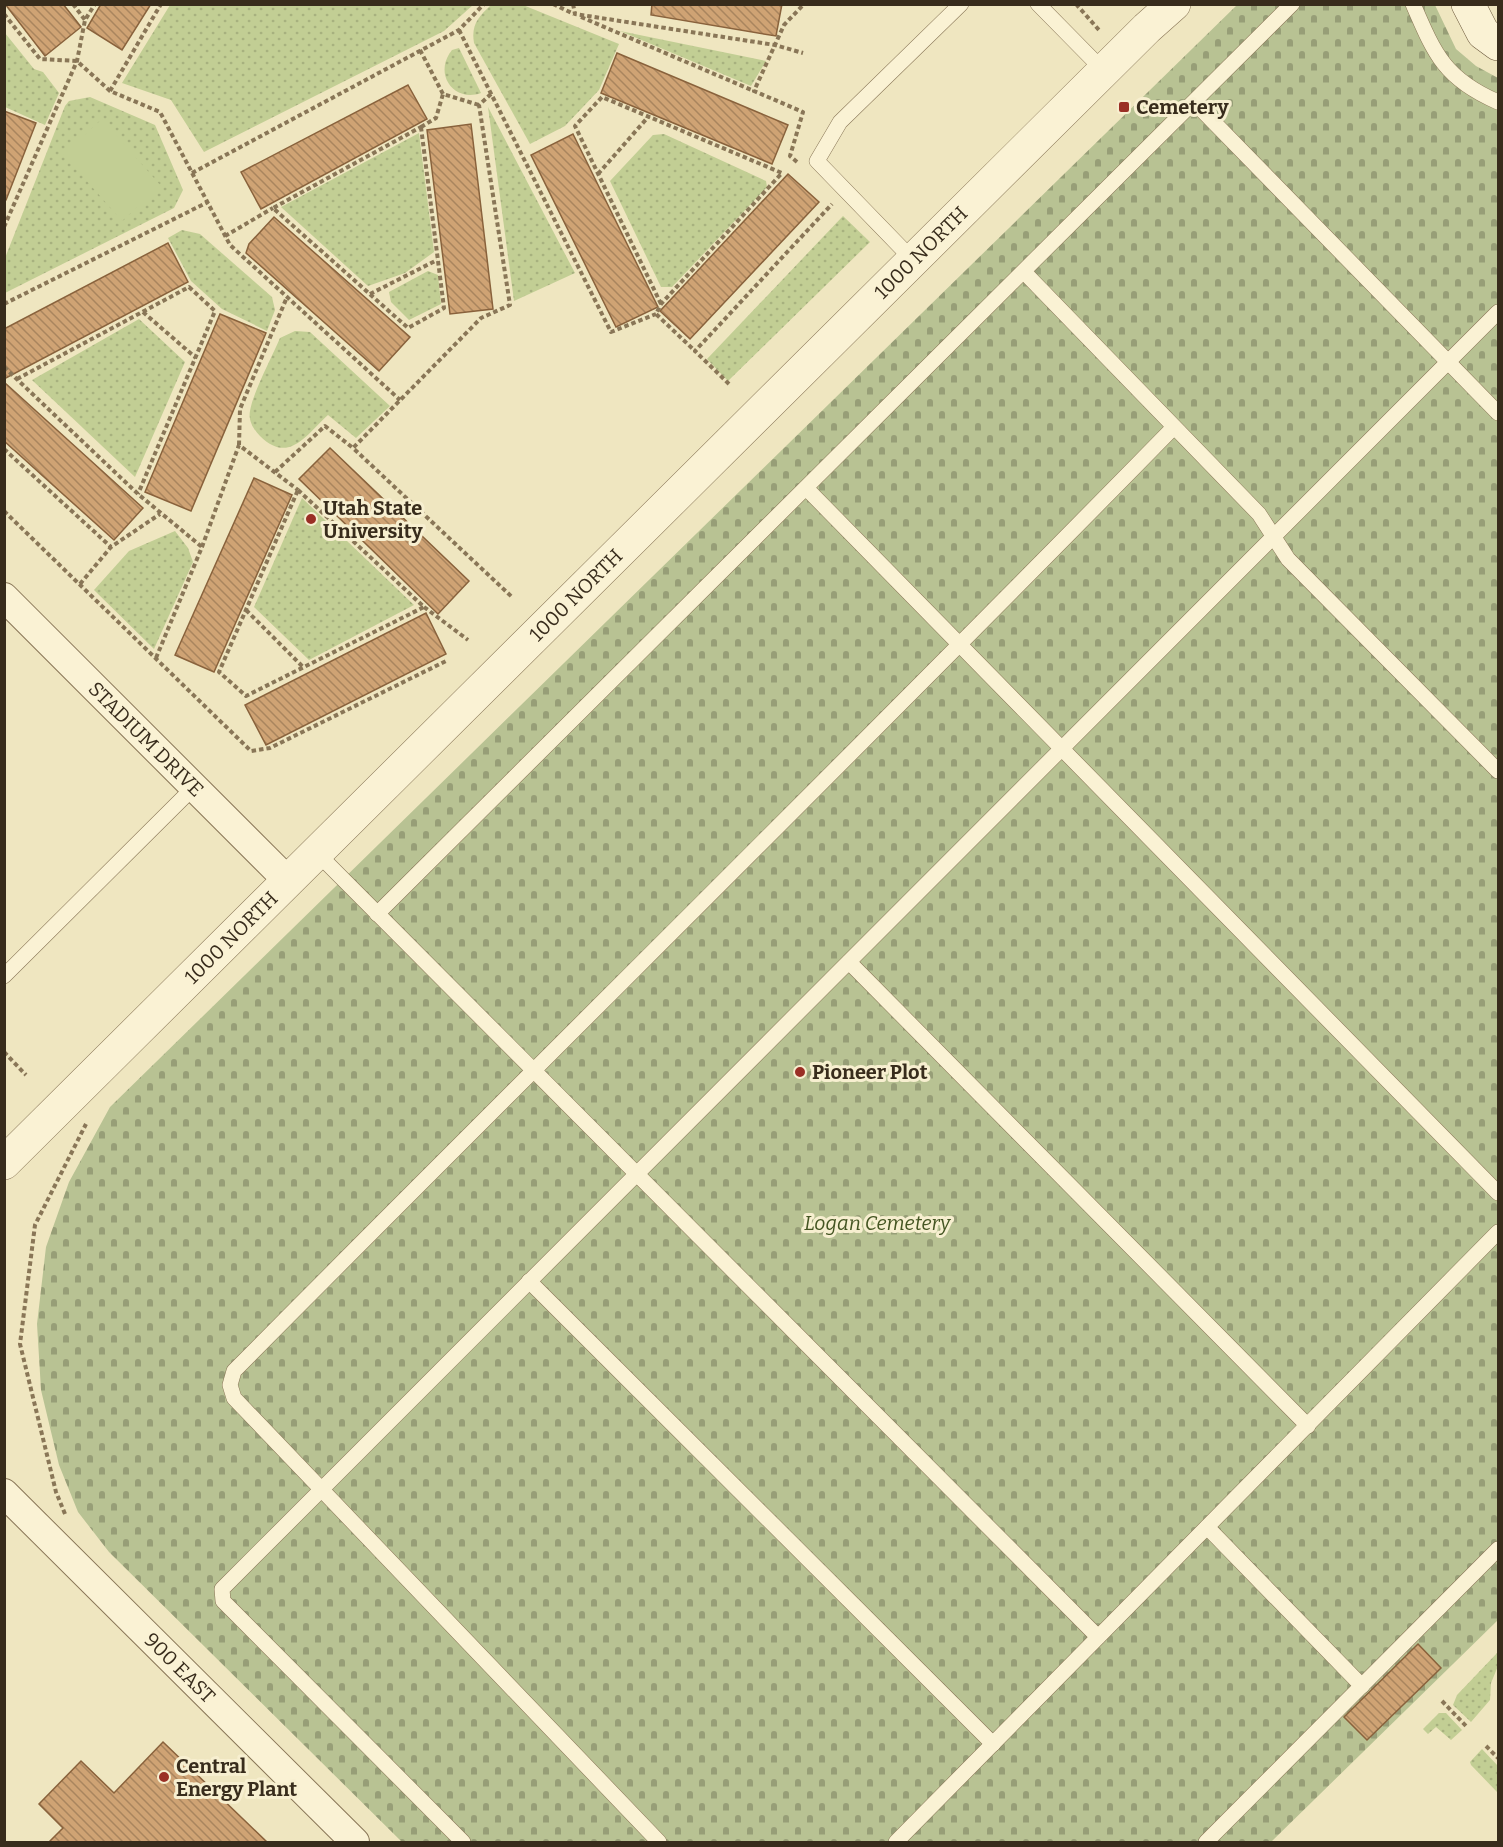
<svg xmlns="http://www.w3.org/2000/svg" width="1503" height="1847" font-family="Bitter,serif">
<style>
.grass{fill:url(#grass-dots)}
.cemetery{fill:url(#cemetery-stones)}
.garden{fill:#c2ce94}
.building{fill:url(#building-back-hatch);stroke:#89623c;stroke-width:1.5}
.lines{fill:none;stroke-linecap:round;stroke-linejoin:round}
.service-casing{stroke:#897657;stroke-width:16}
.minor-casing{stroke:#897657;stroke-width:30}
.tertiary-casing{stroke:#897657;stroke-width:34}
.secondary-casing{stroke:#6b573b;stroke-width:34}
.path{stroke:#897657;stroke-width:4;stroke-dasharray:4.5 3;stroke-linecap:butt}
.service{stroke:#faf2d4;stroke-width:15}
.minor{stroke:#faf2d4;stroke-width:28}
.tertiary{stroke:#faf2d4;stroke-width:33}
.secondary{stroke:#faf2d4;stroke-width:33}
.poi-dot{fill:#9a2f25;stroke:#f7efd0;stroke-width:2}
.labels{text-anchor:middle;stroke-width:6;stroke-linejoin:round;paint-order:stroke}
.poi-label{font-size:20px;font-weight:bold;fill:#382c1c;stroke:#f7efd0;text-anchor:start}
.street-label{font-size:20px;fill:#382c1c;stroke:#f7efd0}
.park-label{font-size:20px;font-style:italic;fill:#452;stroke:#f7efd0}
</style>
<defs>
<pattern id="grass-dots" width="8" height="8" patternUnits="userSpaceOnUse" patternTransform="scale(1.5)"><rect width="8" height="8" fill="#c2ce94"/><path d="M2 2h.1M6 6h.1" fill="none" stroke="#a7b17f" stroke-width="1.8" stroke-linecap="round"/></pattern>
<pattern id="cemetery-stones" width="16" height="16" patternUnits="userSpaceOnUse" patternTransform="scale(1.5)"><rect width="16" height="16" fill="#b8c293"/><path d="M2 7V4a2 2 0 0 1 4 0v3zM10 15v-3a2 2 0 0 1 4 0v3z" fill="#979e77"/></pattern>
<pattern id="building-back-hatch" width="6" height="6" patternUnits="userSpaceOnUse" patternTransform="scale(1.5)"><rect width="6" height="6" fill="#cfa374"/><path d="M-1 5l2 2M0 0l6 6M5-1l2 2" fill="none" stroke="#a9855e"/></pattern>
</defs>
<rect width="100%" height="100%" fill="#efe6c0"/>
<g class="grass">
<polygon points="170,5 170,4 473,5 444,31 204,152 171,100 122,83"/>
<path d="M491,5H523L619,44L599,90L565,126L530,144L474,43C471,25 478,17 491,5Z"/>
<polygon points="620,31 766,61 751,86"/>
<polygon points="5,33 34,69 43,72 59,93 45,125 5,107"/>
<path d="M459,48L481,93C453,103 433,73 452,50Z"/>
<polygon points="90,97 155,125 183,190 174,208 5,293 5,258 65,106 69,101"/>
<polygon points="488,107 575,273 514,301"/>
<polygon points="419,133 434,252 405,273 368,286 281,207"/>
<polygon points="664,134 766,181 767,187 672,287 661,287 610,181 653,135"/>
<polygon points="843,216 870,242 728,381 707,359"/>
<polygon points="182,230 200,234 272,297 275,310 267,331 222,309 191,281 168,238"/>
<polygon points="428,271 438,275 441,304 409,320 391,302 389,292"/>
<polygon points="139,319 185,362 135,477 32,380"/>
<path d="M295,331L310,332L390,406L356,438L328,415C307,434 289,465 260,436C254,430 248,421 250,411C253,392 272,357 280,338Z"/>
<polygon points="302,498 414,605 309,660 254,607"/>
<polygon points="175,531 188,548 193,562 154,649 94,590 129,551"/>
<polygon points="1498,1652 1498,1666 1491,1683 1490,1700 1471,1722 1453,1705 1457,1695"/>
<polygon points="1439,1713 1446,1713 1462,1730 1451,1740 1436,1727 1428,1734 1423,1729"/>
<polygon points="1482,1749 1498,1766 1498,1793 1471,1765 1470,1762"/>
</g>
<polygon class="cemetery" points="1237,5 1435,5 1456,49 1476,66 1498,78 1498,1620 1271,1842 402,1842 109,1552 78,1512 59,1465 41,1390 37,1324 46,1247 69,1182 110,1107"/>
<polygon class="garden" points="102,119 161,186 122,221 63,154"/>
<g class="building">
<polygon points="5,4 63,4 81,27 45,56"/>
<polygon points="101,4 151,4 122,50 87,28"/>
<polygon points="652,4 782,4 776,36 651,15"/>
<polygon points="617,53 788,125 772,164 601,93"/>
<polygon points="408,85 427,119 261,209 241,172"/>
<polygon points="4,111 36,123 6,200 4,200"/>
<polygon points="471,124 493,309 450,314 427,130"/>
<polygon points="573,134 658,307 616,327 531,155"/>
<polygon points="788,174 819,202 690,339 660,311"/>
<polygon points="274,217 410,337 379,371 246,253 249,244"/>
<polygon points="168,243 188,282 4,379 4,329"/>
<polygon points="220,314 266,333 191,511 145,492"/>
<polygon points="4,382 143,508 114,540 4,441"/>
<polygon points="330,448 469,581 438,614 299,479"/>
<polygon points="254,478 292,495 214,672 175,655"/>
<polygon points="426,613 446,654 266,745 245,705"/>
<polygon points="1418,1644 1441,1668 1367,1740 1344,1717"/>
<polygon points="163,1742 267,1842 49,1842 63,1828 39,1804 81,1761 114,1793"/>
</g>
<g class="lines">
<defs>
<g id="service">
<polyline points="1038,4 1104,71"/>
<path d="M1413,4C1435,55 1445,79 1498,102"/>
<polyline points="1195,103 1498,413"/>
<polyline points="913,260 817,161 840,122 961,4"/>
<polyline points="1025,273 1259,514 1288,559 1498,771"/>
<polyline points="807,489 1498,1193"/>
<polyline points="317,853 1098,1637"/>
<polyline points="377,914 1292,4"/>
<polyline points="849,962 1308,1426"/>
<polyline points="4,976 194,787"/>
<polyline points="529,1281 993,1744"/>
<polyline points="1207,1527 1362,1686"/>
<polyline points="463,1842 223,1601 222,1589 1498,312"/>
<path d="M659,1842L234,1398L230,1385L234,1371C547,1055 864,744 1174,427"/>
<polyline points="896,1842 1498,1232"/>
<polyline points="1206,1842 1498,1549"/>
</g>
<g id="minor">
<path id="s1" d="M4,597L288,881"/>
<path id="s2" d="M4,1493L355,1842"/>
</g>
<g id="tertiary">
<path id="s3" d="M4,1163L1147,28L1174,4"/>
</g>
<polyline id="secondary" points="1468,4 1483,33 1498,44"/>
</defs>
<use href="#service" class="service-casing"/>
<use href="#minor" class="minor-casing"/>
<use href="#tertiary" class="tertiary-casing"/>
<use href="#secondary" class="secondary-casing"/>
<g class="path">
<polyline points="73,4 85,20"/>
<polyline points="553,4 574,14"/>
<polyline points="573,4 575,14 775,45 803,53"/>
<polyline points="1076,4 1099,30"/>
<polyline points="4,14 40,59 77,61 110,91 160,112 230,245 400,400"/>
<polyline points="581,17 754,91"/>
<polyline points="459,30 611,332 656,314"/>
<polyline points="420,50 443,94 479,105"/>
<polyline points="110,91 161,4"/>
<polyline points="491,94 479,105 510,305 481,318 353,448 512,597"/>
<polygon points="421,127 444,308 408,328 273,208"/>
<polyline points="421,127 436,118 443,94"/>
<polyline points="797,162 790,156 803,112 754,91 784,25 804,4"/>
<polyline points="192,173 459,30 484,4"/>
<polyline points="598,174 649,116"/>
<polyline points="4,227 77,61 85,20 95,4"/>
<polyline points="225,236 273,208"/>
<polyline points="370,294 437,260"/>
<polyline points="4,304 208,202"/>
<polyline points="661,304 575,126 602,97 782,173 661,304 656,314 695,351"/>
<polyline points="143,312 196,358"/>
<polyline points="4,367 138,494 202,547"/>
<polyline points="17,379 189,287 215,311 138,494"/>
<polyline points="729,384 695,351 832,204"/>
<polyline points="239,445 240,409 287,297"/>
<polyline points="4,449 111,547"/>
<polyline points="275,472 325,426 353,448"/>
<polygon points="298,490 424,607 246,696 219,672"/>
<polyline points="4,511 251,751 270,748 448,660"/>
<polyline points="80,584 111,547 160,514"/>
<polyline points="424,607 468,640"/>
<polyline points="246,610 303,667"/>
<polyline points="156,658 202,547 239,445 298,490"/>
<polyline points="4,1052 26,1075"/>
<polyline points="65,1514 56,1492 20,1344 35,1225 86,1124"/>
<polyline points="1442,1701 1466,1726"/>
<polyline points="1486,1746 1498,1758"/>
</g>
<use href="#service" class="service"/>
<use href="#minor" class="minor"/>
<use href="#tertiary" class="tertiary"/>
<use href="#secondary" class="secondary"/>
</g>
<g class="poi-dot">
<rect x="1118" y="101" width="12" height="12" rx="3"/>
<circle cx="311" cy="519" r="6"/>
<circle cx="800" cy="1072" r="6"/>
<circle cx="164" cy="1777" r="6"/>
</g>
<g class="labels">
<g class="poi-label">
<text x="1136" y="114">Cemetery</text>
<text x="323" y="515">Utah State<tspan x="323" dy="23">University</tspan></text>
<text x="812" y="1079">Pioneer Plot</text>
<text x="176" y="1773">Central<tspan x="176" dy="23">Energy Plant</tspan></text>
</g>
<g class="street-label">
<text dy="7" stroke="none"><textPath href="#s3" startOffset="1292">1000 NORTH</textPath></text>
<text dy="7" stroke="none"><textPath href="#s3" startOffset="806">1000 NORTH</textPath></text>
<text dy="7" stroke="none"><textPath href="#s1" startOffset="201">STADIUM DRIVE</textPath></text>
<text dy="7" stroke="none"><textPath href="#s3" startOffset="320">1000 NORTH</textPath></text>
<text dy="7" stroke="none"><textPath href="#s2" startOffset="248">900 EAST</textPath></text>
</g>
<g class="park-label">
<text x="877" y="1230">Logan Cemetery</text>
</g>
</g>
<rect width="1503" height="1847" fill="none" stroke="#382c1c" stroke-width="12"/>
</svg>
